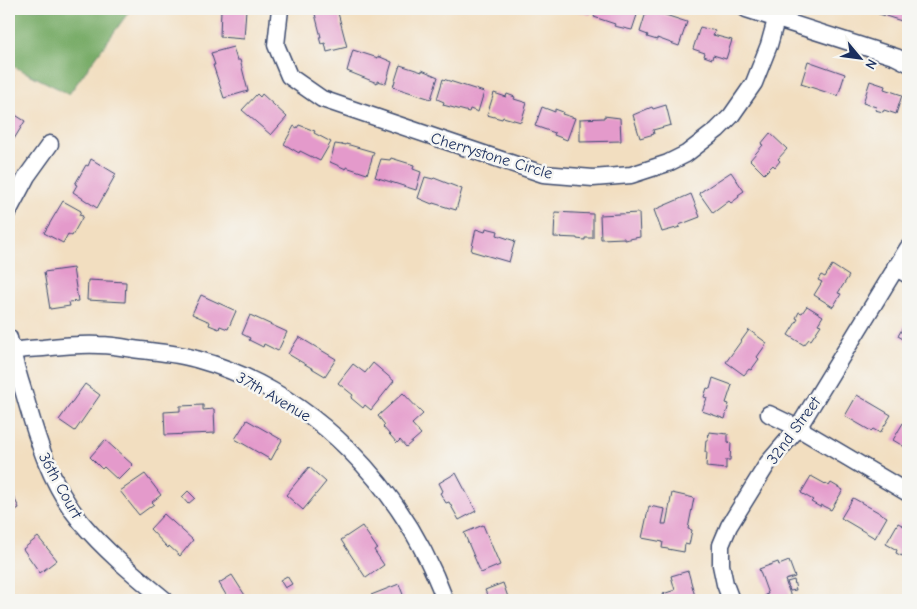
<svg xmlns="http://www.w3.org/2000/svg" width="917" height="609" font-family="'Comic Neue',sans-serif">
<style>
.forest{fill:#78ac68;stroke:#4a6e63}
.building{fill:#e49acb}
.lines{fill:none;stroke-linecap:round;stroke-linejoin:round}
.minor-casing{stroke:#3b496d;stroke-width:19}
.minor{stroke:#fff;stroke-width:16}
.labels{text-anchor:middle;stroke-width:5;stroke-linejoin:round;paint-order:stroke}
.street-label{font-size:16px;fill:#1b2f5e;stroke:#f6f6f2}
</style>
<rect width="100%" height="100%" fill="#f6f6f2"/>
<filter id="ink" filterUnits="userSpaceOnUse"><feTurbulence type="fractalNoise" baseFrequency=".02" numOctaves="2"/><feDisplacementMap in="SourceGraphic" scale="10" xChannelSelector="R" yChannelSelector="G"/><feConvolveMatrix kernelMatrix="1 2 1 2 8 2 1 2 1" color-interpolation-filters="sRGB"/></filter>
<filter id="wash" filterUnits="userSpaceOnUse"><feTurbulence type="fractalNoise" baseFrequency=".0096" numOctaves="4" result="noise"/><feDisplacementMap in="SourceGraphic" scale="20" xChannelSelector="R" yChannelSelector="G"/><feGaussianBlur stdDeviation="1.12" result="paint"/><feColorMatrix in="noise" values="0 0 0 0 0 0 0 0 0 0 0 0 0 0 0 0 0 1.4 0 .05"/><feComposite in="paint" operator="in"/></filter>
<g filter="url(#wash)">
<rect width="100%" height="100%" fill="#f2dec0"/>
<polygon class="forest" points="9,9 131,9 69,94 9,64"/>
<g id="blocks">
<g class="building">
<polygon points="221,9 246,9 244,39 220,37"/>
<polygon points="337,9 347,47 327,52 325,43 321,44 319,37 321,37 315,14"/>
<polygon points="570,9 592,9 590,15"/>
<polygon points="597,9 639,9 632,30 614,26 615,24 594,17"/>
<polygon points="647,9 687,22 679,46 657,38 657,40 647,37 648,35 640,32"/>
<polygon points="878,9 908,9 908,23 876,13"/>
<polygon points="700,27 715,31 713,35 732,40 726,59 713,55 712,59 704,56 705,53 693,49"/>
<polygon points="233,47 237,60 240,60 248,91 224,98 213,65 215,65 211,53"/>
<polygon points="353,50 378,58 378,56 392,62 386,83 377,81 377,83 347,71"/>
<polygon points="808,61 845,74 838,96 801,84"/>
<polygon points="400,65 422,72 422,70 438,77 431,99 393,87"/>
<polygon points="443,79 484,92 478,112 470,109 469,112 443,105 444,102 437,99"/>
<polygon points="870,81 885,86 884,89 902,95 896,114 884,110 883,112 875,110 876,107 863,103"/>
<polygon points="494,93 506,97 507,94 515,97 514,99 527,103 521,122 503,117 502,119 487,115"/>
<polygon points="257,94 260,97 262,94 287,117 271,135 242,110"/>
<polygon points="666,105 671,125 653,130 654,134 640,138 633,115 652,107 653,109"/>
<polygon points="542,107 555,112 555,109 563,112 562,114 575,118 567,140 554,135 555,133 535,126"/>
<polygon points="9,111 25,121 14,139 11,137 9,141"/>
<polygon points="604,116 620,118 621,141 580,142 580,119 604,118"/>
<polygon points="299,125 315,131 314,133 331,142 320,161 300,151 299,153 284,144 294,126 297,128"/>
<polygon points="770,133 787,149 778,159 780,161 775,167 773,165 764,174 750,160 763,145 761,144"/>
<polygon points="335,144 342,145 342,144 346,145 346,144 374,152 367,174 346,167 346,169 330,162"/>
<polygon points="391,158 414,165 413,169 421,172 416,190 375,177 381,159 390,160"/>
<polygon points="91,159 116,174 97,208 73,192 77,185 75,184 86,165 88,166"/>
<polygon points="731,172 744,191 738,195 739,197 731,203 729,201 713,213 699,193"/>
<polygon points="425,177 433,179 434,178 462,189 456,210 433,203 432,204 418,198"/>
<polygon points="691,194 700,217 679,225 680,227 662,232 654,210"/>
<polygon points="63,201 81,211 79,215 83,216 72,236 68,234 63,243 44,233"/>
<polygon points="555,212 593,214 593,238 585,238 585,240 577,239 577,238 554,237"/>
<polygon points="639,213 640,237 624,240 624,238 601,239 600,215"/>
<polygon points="486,228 498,231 497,235 515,241 509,262 471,251 476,229 485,232"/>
<polygon points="832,265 849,276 838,293 841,294 833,307 814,295 822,282 818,280 821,275 825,277"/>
<polygon points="73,268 78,301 69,302 70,306 50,309 44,272"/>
<polygon points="88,280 126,282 125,302 87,300"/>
<polygon points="201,295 236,311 228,329 220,326 219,329 209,325 210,322 192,314"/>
<polygon points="807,306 823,316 818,324 821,325 811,340 809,339 804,345 788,335 798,319 796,318 799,312 802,313"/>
<polygon points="250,315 287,332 278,351 264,344 263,347 249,340 250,338 242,334"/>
<polygon points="908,319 908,342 898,336"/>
<polygon points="749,330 767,343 757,357 759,359 751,370 749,369 744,375 726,362"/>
<polygon points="299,337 336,359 325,376 288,354"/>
<polygon points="373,363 394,381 371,410 365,405 363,408 351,398 353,395 338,383 353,364 365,373"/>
<polygon points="713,378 732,385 726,403 729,404 725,419 702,411 707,398 704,397 707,388 710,389"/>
<polygon points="85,384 100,395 75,431 59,420"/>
<polygon points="403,393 423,414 412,424 421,434 406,447 400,440 397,443 383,427 385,425 378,416"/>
<polygon points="857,395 891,415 880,433 873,429 871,431 845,416"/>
<polygon points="203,405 203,410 214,409 215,433 165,435 164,412 180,411 180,406"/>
<polygon points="247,420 282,440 271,460 235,439"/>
<polygon points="903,423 908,426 908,449 893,440"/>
<polygon points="709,432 728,434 728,442 731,443 730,460 726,460 726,469 706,467 707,452 705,452 706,440 708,440"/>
<polygon points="105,440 133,465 118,480 104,467 102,469 90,457"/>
<polygon points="309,467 326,482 303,510 286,495"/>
<polygon points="456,473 476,511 459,520 449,502 446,503 440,493 443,491 439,483"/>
<polygon points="145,474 161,495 152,502 154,504 139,515 120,491"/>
<polygon points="811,476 829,486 831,483 843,490 831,510 821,505 820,507 811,502 813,500 801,493"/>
<polygon points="9,487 19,508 9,514"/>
<polygon points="188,491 195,498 188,504 182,497"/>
<polygon points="672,493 694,498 688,529 692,530 689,545 685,544 684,552 662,548 663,542 642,538 649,506 665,509 662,524 666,524"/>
<polygon points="853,498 887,517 875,538 841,518"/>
<polygon points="164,514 193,540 180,556 169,546 168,548 150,529"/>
<polygon points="898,523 908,528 908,556 903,554 902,556 896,553 897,550 886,544"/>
<polygon points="483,525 500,565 481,573 464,533"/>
<polygon points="362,526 377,548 374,550 384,565 366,578 341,540"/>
<polygon points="38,537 57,560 40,573 23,549"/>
<polygon points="789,561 795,577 785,580 792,600 767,600 765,595 768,594 759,569 778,562 779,565"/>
<polygon points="688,571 696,600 665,600 663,594 675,590 671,576"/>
<polygon points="232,575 248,600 229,600 219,583"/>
<polygon points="287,576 292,584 285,588 280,580"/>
<polygon points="794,580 796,590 790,591 787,582"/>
<polygon points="503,583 509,600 489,600 485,590"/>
<polygon points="399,584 405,600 373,600 371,595"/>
</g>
</g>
</g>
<g filter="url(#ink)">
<use href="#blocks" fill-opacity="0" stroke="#3b496d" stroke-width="1"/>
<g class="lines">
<defs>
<g id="minor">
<polyline points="280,9 276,45 289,76 322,99 543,174 593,178 631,175 668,163 686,154 717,130 731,116 754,83 769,45 779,9"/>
<polyline points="746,9 896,57 908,63"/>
<polyline points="9,210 27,176 50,144"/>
<polyline points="895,267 908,275"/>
<path d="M9,338C13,356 18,375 24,393C37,439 50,484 81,522C105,551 136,576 165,600"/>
<path d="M9,352C20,349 31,349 43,348C61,346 80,344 99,345C110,345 122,347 133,349C154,352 176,353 196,359C313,391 404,489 445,600"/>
<polyline points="769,414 798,428 908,493"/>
<polyline points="731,600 725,584 721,565 721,545 729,526 768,463 798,428 908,248"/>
</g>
</defs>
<use href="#minor" class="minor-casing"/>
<use href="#minor" class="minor"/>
</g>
</g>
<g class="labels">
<g class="street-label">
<text transform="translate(492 155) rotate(17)" y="6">Cherrystone Circle</text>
<text transform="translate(274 396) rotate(30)" y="6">37th Avenue</text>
<text transform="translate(793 430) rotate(-54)" y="6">32nd Street</text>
<text transform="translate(61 485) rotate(61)" y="6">36th Court</text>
</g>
</g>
<rect width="917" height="609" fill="none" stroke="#f6f6f2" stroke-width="30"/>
<g transform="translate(860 58) rotate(119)" stroke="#f6f6f2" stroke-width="4" paint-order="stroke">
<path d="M0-4L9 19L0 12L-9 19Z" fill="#1b2f5e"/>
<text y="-8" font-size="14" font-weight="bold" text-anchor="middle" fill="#1b2f5e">N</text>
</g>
</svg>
